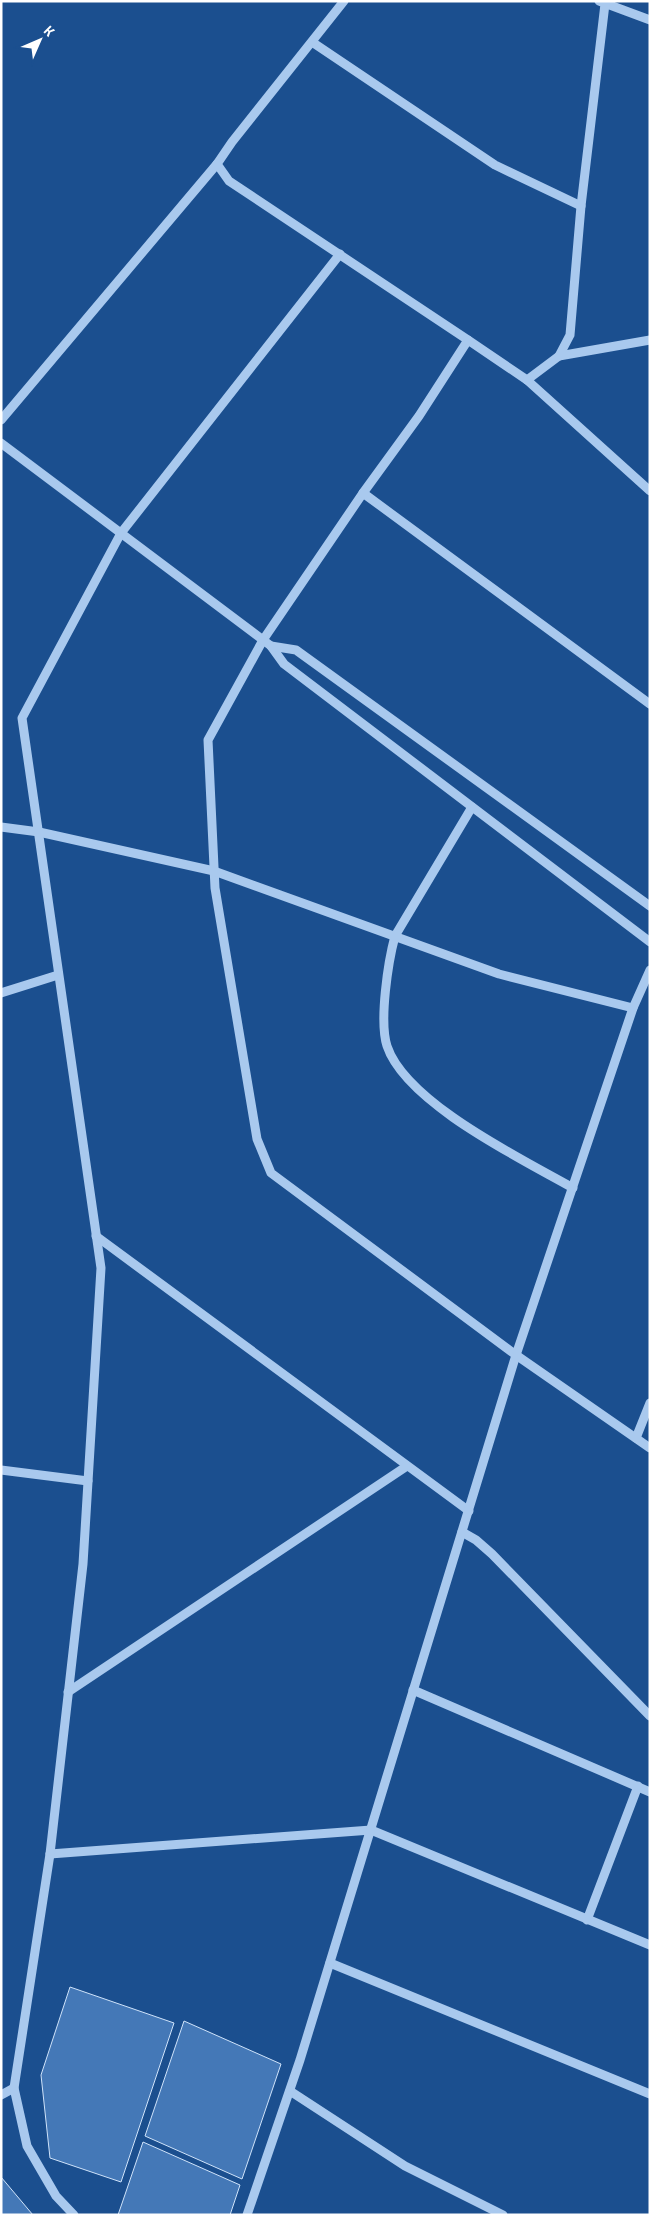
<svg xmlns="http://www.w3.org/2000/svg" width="651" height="2216" font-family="'Titillium Web',sans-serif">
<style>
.building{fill:#4478b7;stroke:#cfe3fa}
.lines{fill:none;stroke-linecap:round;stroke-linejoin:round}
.minor{stroke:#a9c9ee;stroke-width:9}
</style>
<rect width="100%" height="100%" fill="#1b4f8f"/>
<g class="building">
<polygon points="70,1987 174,2023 121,2182 50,2158 41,2075"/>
<polygon points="184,2021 281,2064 242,2179 145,2136"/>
<polygon points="143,2142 240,2185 230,2215 118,2215"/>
<polygon points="1,2177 33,2215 1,2215"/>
</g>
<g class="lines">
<g class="minor">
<polyline points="344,1 232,142 217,164 229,181 468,340 419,416 363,493 263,640 208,740 215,888 257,1139 271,1173 516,1355 650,1448"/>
<polyline points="599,1 650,20"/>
<polyline points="312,42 495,165 581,206"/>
<polyline points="468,340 527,380 650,491"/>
<polyline points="559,356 650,340"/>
<polyline points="527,380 559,356 570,335 581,206 605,4"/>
<polyline points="1,420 217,164"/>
<polyline points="1,443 271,646 284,664 650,942"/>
<polyline points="363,493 650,704"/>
<polyline points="271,646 296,650 650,906"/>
<path d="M472,807L395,936C388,962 379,1021 387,1046C406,1103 522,1159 573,1188"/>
<polyline points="1,827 39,832 214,871 499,974 633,1008"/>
<polyline points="1,993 58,975"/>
<polyline points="96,1236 469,1511"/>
<polyline points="636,1438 650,1403"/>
<polyline points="1,1470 88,1481"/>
<polyline points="462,1532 476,1540 492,1554 650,1716"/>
<polyline points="413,1690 650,1792"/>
<polyline points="68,1692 407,1466"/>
<polyline points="50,1854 371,1830 650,1945"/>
<polyline points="587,1920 638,1786"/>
<polyline points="330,1963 650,2094"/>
<polyline points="290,2091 405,2166 503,2215"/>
<polyline points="1,2095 14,2088"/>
<polyline points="74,2215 56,2196 27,2146 14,2088 50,1854 83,1564 101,1268 22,718 121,533 340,254"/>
<polyline points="247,2215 300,2060 516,1355 633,1008 650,970"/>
</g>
</g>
<rect width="651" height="2216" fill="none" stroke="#ffffff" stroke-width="5"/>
<g transform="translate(40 40) rotate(45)" stroke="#1b4f8f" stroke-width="4" paint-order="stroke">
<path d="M0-4L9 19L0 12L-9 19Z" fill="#ffffff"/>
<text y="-8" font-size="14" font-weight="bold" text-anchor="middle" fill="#ffffff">K</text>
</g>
</svg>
